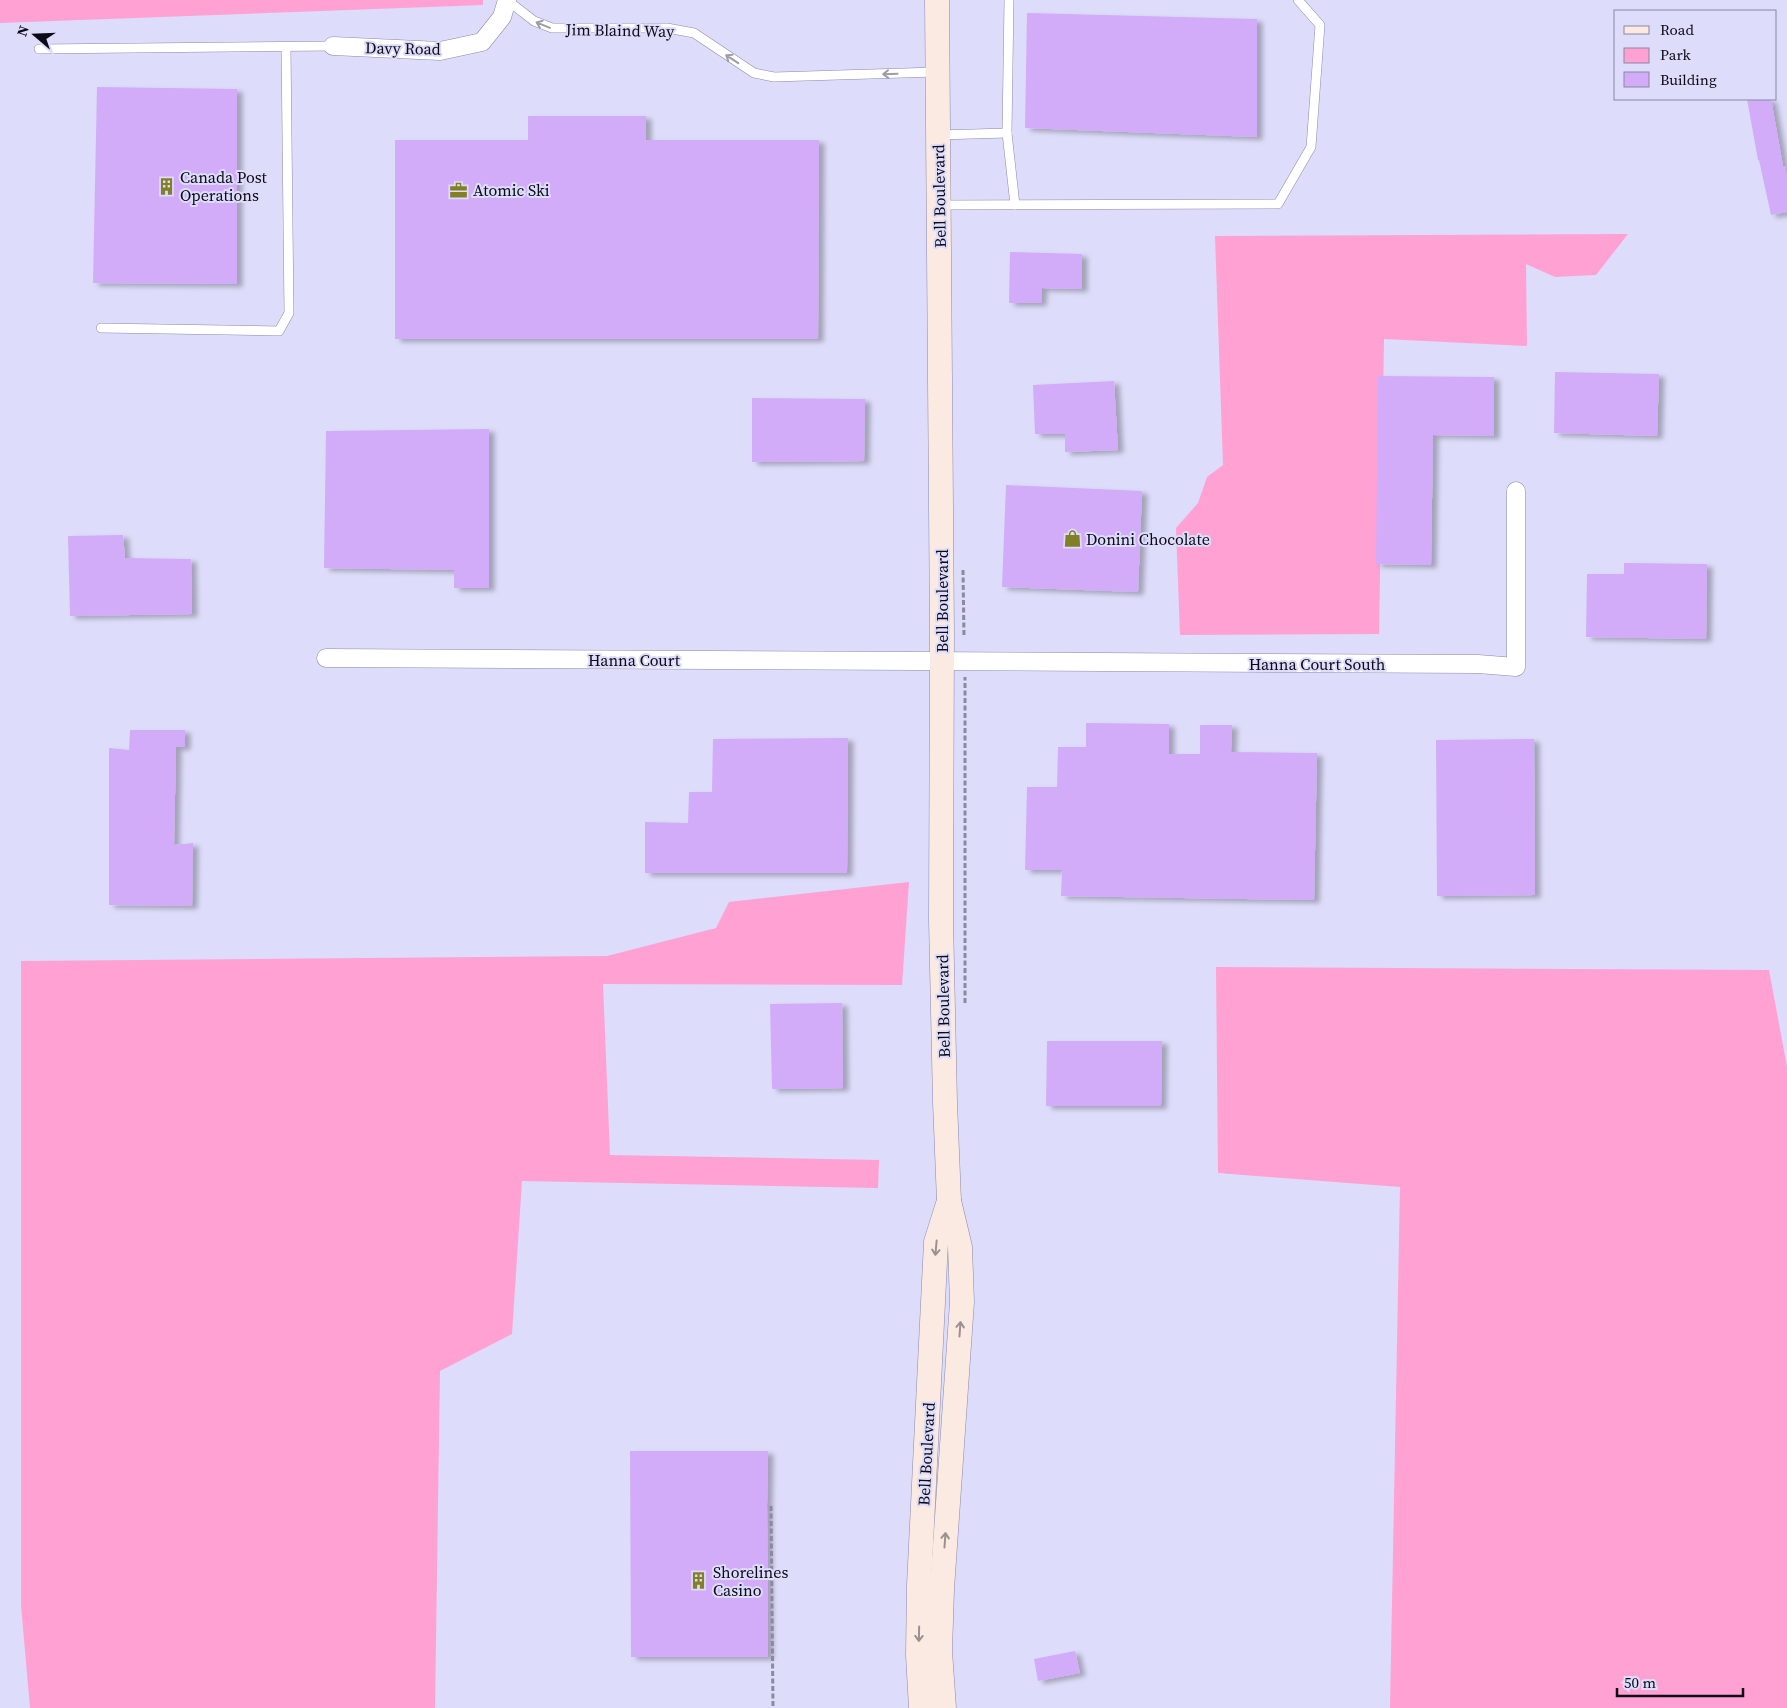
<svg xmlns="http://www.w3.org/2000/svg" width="1787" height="1708" font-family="'Source Serif 4',serif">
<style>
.green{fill:#ffa1d3}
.building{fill:#d2acf8;filter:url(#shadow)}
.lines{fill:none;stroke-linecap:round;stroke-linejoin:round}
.lane-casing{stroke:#8a89ab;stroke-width:10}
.street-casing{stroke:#8a89ab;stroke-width:19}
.secondary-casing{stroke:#8a89ab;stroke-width:25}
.path{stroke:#8a89a0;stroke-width:3;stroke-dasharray:5 2.5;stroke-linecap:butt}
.lane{stroke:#fff;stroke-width:9}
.street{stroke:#fff;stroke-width:18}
.secondary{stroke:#fbeae2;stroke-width:24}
.oneway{stroke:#9d9da2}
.oneway2{stroke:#9b9090}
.labels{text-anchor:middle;stroke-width:4;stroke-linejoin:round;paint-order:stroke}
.street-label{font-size:16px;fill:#0b0a16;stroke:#dddcfa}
.poi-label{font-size:16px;fill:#0b0a16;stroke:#dddcfa;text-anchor:start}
</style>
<defs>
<filter id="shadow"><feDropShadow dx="5.5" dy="3" stdDeviation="2.5" flood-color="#0004"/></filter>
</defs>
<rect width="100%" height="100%" fill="#dddcfa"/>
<g class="green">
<polygon points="0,0 483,0 483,5 0,23"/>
<polygon points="1628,234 1596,275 1555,277 1526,264 1527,346 1384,339 1379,634 1180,635 1176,528 1198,503 1207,477 1223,465 1215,236"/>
<polygon points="909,882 902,985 603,984 610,1155 879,1160 878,1188 522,1181 512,1334 440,1371 435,1708 30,1708 21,1605 21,961 607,956 716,928 729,902"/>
<polygon points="1216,967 1769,970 1787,1067 1787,1708 1390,1708 1400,1187 1218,1173"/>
</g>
<g class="building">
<polygon points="1027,13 1257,19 1257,137 1025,128"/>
<polygon points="97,87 237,89 237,284 93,283"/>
<polygon points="1747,99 1771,99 1783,166 1785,166 1787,176 1787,212 1771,215 1759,160 1758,160"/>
<polygon points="528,116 646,116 646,140 819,140 818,339 395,339 395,140 528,140"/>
<polygon points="1010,252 1082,254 1082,289 1042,288 1041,303 1009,303"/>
<polygon points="1555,372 1659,374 1657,436 1554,433"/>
<polygon points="1378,376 1494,377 1494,436 1433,435 1431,565 1376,564"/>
<polygon points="1114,381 1118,450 1065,452 1065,434 1035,434 1033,385"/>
<polygon points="752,398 865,399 864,461 752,462"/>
<polygon points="489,429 489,588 454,588 454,570 324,568 326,431"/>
<polygon points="1006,485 1142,491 1138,592 1002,587"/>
<polygon points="123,535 125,558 191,559 192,614 70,616 68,536"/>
<polygon points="1624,563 1707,564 1706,639 1586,637 1587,574 1624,574"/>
<polygon points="1086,723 1169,724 1169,754 1200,754 1200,725 1232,725 1231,752 1317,753 1314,900 1061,896 1062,870 1025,870 1027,787 1057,787 1058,747 1086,747"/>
<polygon points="130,730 185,730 185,747 176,747 174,845 193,843 192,906 109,905 109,748 129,750"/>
<polygon points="848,738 847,873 645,873 645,822 688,823 689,792 712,792 713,739"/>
<polygon points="1534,739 1535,895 1437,896 1436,740"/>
<polygon points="842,1003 843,1088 772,1089 770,1004"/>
<polygon points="1047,1041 1162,1041 1161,1106 1046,1106"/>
<polygon points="630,1451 768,1451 767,1506 768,1657 631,1657"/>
<polygon points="1075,1651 1080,1673 1038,1681 1034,1659"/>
</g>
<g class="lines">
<defs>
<g id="lane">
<polyline points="507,0 534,21 552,28 667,28 694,33 754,73 774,77 936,72"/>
<polyline points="1009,0 1007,133 1015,205"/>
<polyline points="39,49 333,46"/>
<polyline points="938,135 1007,133"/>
<polyline points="940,205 1278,204 1311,147 1320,25 1298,0"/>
<polyline points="101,328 279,331 289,313 286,47"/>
</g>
<g id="street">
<polyline points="333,46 440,51 482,42 502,17 507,0"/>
<polyline points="326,658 1478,664 1516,667 1516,491"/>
</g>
<g id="secondary">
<polyline points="937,0 942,635 941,920 945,1102 949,1201 960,1247 962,1302 942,1589 940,1651 944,1708"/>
<polyline points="921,1708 918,1655 919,1585 936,1242 949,1201"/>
</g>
</defs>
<use href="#lane" class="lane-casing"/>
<use href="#street" class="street-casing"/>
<use href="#secondary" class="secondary-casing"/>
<g class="path">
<polyline points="963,570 964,637"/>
<polyline points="965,1003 965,677"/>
<polyline points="771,1506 773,1708"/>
</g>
<use href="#lane" class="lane"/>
<use href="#street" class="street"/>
<use href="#secondary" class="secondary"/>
</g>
<defs><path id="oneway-shaft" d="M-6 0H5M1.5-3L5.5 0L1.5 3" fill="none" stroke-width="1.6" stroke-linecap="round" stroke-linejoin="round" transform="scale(1.25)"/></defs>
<g class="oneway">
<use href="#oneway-shaft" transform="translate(543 25) rotate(-158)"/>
<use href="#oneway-shaft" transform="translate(732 59) rotate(-147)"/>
<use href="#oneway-shaft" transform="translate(890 74) rotate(178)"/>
</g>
<g class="oneway2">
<use href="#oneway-shaft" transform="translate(936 1248) rotate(95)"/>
<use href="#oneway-shaft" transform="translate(960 1329) rotate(-86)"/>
<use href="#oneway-shaft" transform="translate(945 1540) rotate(-86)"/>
<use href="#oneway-shaft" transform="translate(919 1634) rotate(91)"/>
</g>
<defs>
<symbol id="building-bare" viewBox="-9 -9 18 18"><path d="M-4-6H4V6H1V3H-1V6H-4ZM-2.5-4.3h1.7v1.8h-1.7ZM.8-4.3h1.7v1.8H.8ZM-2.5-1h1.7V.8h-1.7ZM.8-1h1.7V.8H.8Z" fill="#837f27" stroke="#dddcfa" stroke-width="2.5" paint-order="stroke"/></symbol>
<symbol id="office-bare" viewBox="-9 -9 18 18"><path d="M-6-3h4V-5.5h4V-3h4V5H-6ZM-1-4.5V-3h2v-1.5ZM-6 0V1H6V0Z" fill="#837f27" stroke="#dddcfa" stroke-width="2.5" paint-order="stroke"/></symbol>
<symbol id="shop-bare" viewBox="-9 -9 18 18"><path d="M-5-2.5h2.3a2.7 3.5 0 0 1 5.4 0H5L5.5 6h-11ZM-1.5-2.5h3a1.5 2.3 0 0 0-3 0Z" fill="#837f27" stroke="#dddcfa" stroke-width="2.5" paint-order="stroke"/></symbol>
</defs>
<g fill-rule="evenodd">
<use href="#building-bare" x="154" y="174" width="25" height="25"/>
<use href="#office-bare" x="446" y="178" width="25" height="25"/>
<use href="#shop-bare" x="1060" y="526" width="25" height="25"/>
<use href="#building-bare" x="686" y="1568" width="25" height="25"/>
</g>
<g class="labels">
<g class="street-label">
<text transform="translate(620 30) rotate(1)" y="6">Jim Blaind Way</text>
<text transform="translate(403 48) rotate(1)" y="6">Davy Road</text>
<text transform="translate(939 196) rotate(-91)" y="6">Bell Boulevard</text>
<text transform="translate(942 601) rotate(-90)" y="6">Bell Boulevard</text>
<text x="634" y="666">Hanna Court</text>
<text x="1317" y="670">Hanna Court South</text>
<text transform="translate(943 1006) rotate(-91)" y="6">Bell Boulevard</text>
<text transform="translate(926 1454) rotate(-87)" y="6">Bell Boulevard</text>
</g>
<g class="poi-label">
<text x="180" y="183">Canada Post<tspan x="180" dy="18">Operations</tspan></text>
<text x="473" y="196">Atomic Ski</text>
<text x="1086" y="545">Donini Chocolate</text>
<text x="713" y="1578">Shorelines<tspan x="713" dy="18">Casino</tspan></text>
</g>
</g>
<rect x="1614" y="10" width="162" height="90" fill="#dddcfa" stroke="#89889f"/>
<rect x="1624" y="26" width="25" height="8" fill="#fbeae2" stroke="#89889f"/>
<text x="1660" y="35" font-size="15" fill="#0b0a16">Road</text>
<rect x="1624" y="48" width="25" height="15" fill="#ffa1d3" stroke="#89889f"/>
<text x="1660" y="60" font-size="15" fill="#0b0a16">Park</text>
<rect x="1624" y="72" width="25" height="15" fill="#d2acf8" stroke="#89889f"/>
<text x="1660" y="85" font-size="15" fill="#0b0a16">Building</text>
<g transform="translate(35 35) rotate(289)" stroke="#dddcfa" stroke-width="4" paint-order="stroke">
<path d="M0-4L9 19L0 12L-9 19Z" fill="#0b0a16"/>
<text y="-8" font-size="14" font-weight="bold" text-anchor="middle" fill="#0b0a16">N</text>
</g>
<path d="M1617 1688v8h126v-8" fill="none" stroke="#0b0a16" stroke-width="2.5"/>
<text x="1624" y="1688" font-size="15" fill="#0b0a16" stroke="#dddcfa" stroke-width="4" paint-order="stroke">50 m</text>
</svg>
